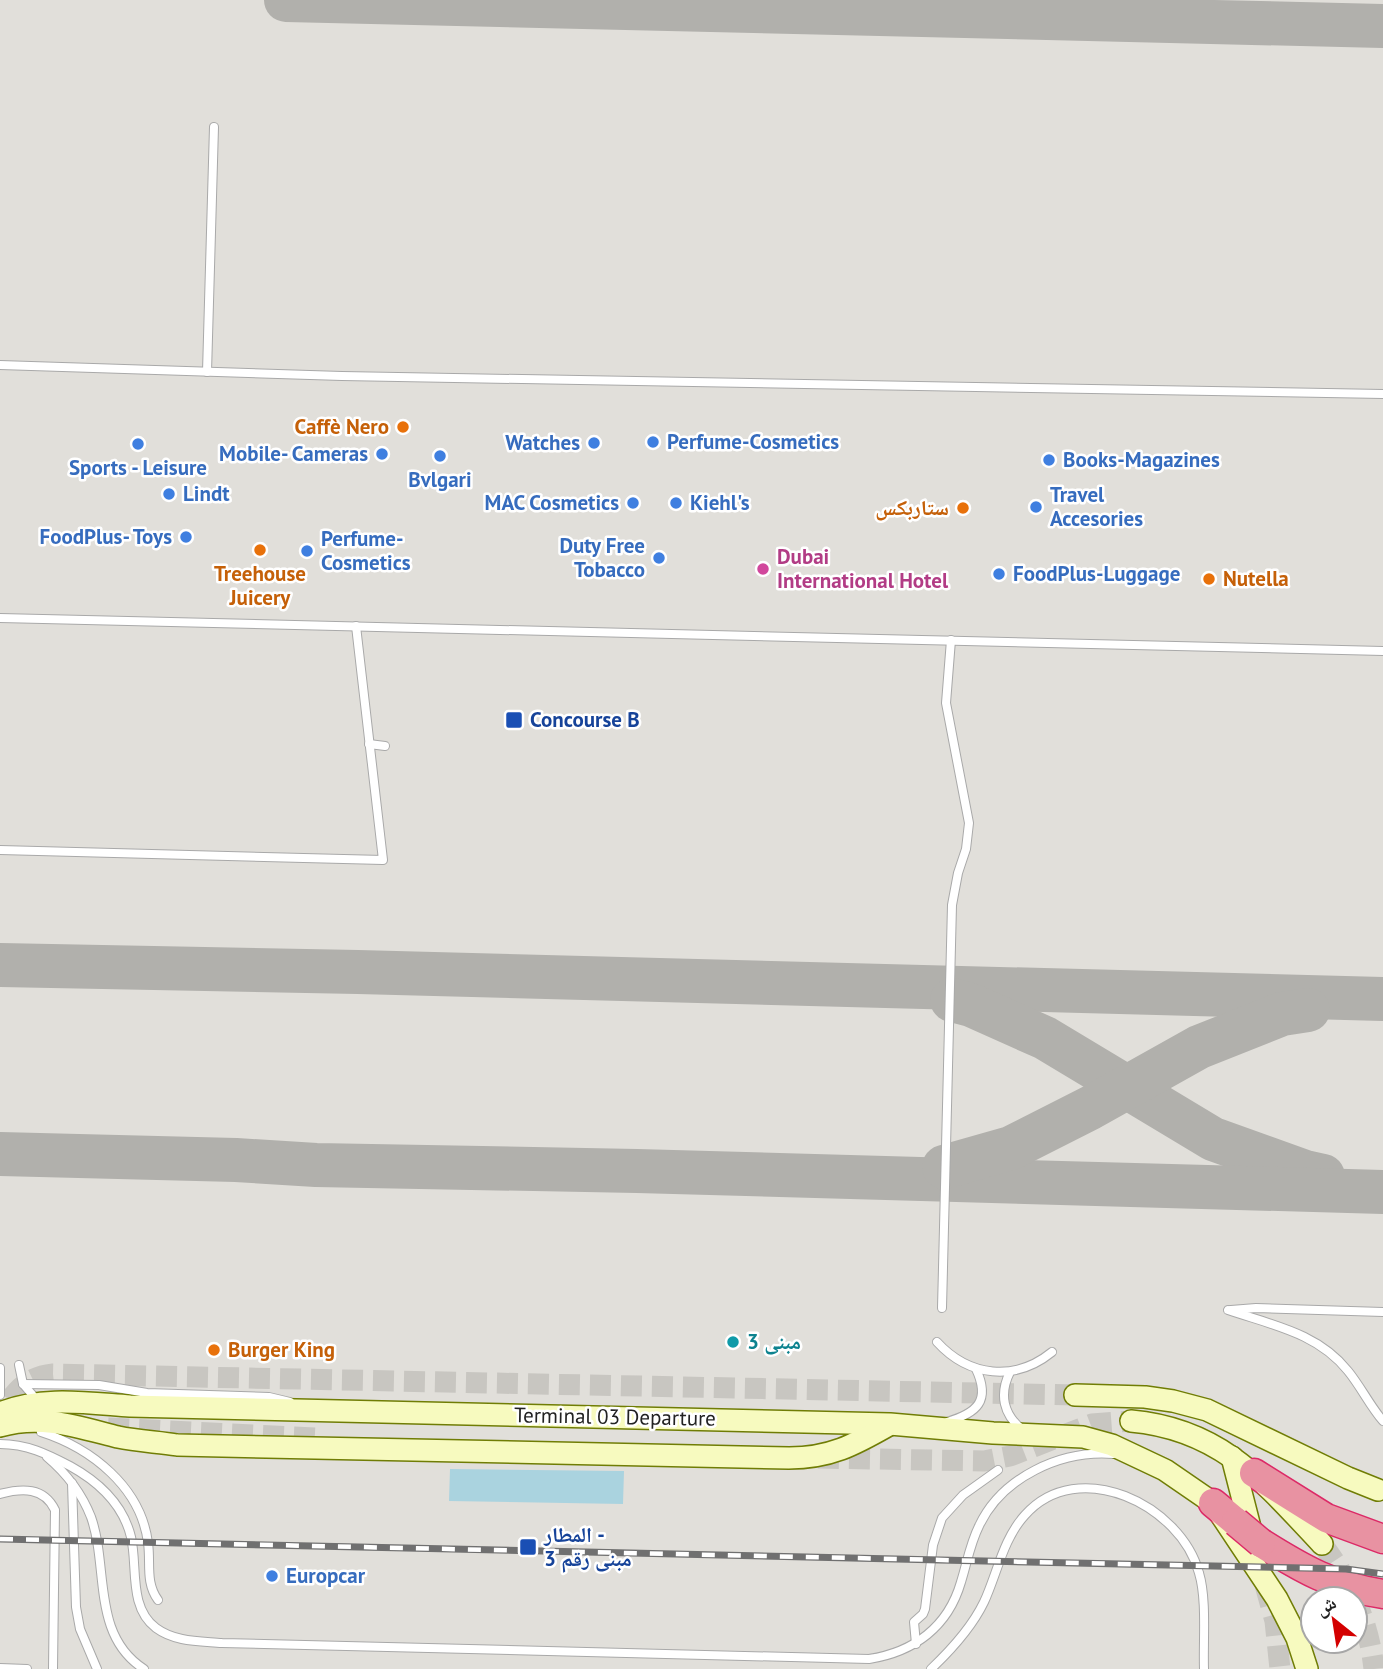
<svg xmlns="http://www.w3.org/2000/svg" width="1383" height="1669" font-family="'PT Sans','Noto Naskh Arabic',sans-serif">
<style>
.airport{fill:#e1dfda;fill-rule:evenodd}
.water{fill:#aad3df}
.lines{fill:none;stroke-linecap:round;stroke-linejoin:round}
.taxiway{stroke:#b1b0ac;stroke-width:44}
.secondary-tunnel{stroke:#c8c6c1;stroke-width:21;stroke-dasharray:21 10;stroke-linecap:butt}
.lane-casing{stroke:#a9a9a9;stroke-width:10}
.secondary-casing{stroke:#707d05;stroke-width:24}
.highway-casing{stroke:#dc2a67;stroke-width:31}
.lane{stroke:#fff;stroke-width:8}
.secondary{stroke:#f7fabf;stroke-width:21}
.highway{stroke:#e892a2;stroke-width:28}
.rail-casing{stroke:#707070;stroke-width:7}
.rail{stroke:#fff;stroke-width:4.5;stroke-dasharray:13;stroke-linecap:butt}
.highway-bridge-casing{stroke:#dc2a67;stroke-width:31;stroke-linecap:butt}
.highway-bridge{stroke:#e892a2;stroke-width:28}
.food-dot{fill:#e8710a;stroke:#fff;stroke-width:2.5}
.shop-dot{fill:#3f7fe0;stroke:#fff;stroke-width:2.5}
.hotel-dot{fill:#d1479c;stroke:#fff;stroke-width:2.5}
.transit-dot{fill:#1a4fb4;stroke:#fff;stroke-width:2.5}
.culture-dot{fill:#0f9aa8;stroke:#fff;stroke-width:2.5}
.labels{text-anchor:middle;stroke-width:5;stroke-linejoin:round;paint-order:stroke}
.food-label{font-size:21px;font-weight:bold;fill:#c56008;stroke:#fff;text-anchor:end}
.shop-label{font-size:21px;font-weight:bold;fill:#366cbe;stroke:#fff;text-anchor:start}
.hotel-label{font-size:21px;font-weight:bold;fill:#b23c85;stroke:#fff;text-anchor:start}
.transit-label{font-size:21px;font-weight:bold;fill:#164399;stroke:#fff;text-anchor:start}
.culture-label{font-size:21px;font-weight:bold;fill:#0d838f;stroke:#fff;text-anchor:start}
.street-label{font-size:21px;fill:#222;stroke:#fff}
</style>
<rect width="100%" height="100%" fill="#f2efe9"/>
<path class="airport" d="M0,0H1383V1669H0ZM1313,1599H1355V1641H1313Z"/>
<polygon class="water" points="450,1469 624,1471 623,1504 449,1501"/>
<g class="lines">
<g class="taxiway">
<polyline points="286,0 1383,26"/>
<polyline points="0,965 358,972 1383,999"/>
<polyline points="952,1000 971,1005 1045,1038 1213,1139 1305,1172 1323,1176"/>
<polyline points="0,1154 236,1160 316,1165 637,1171 1383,1192"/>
<polyline points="944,1167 1011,1148 1090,1108 1199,1047 1282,1014 1308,1010"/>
</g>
<g class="secondary-tunnel">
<path d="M10,1400C21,1384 34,1376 53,1374L1075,1395"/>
<polyline points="108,1428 317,1438"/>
<polyline points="818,1458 984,1461 1010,1456 1092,1424 1131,1421"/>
<path d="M1322,1544C1350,1580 1369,1622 1374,1669"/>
<polyline points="1265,1585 1275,1621 1280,1669"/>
</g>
<defs>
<g id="lane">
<polyline points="0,365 342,376 1383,394"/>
<polyline points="207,372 214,127"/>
<polyline points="0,618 1383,651"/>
<polyline points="369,744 385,746"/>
<polyline points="0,850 383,860 356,626"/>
<polyline points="942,1308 952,905 958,873 966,849 969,823 946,703 951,640"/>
<path d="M1228,1310C1272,1325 1318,1333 1348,1371C1361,1387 1370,1406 1383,1421"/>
<polyline points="1231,1310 1256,1308 1383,1312"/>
<path d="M937,1342C969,1377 1015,1382 1052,1352"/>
<polyline points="19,1365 23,1384 36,1399"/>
<polyline points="0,1368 0,1395"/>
<path d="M1010,1372C999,1394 1003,1415 1023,1430"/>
<polyline points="23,1384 99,1385 147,1393 269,1397 290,1402"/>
<path d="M947,1422C977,1413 991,1401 976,1369"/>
<path d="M41,1432C91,1448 141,1487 148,1543C151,1563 145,1582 158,1600"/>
<path d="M0,1444C27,1444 47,1454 70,1466C99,1482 123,1504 131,1537C138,1566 128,1607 156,1628C175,1642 199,1641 222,1643L869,1659C914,1652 948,1627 961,1582C967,1563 970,1544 979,1526C1002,1477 1061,1450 1113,1454"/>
<path d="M47,1457C66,1473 82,1494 91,1517C109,1568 91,1635 144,1669"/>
<polyline points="72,1483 76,1607 80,1629 97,1669"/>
<path d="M0,1494C22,1488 44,1487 55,1510L53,1669"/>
<polyline points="916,1644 914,1622 923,1614 925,1609 933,1545 942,1518 963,1495 998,1470"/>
<polyline points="0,1668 27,1669"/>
<path d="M931,1669C951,1650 972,1627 984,1602C997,1574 1003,1539 1025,1515C1078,1455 1181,1505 1199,1573C1207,1599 1203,1641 1204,1669"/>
</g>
<g id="secondary">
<polyline points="1075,1395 1145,1397 1173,1401 1207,1410 1348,1478 1378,1490"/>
<path d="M0,1413C42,1396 86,1403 130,1406L890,1424L993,1433L1083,1437L1112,1445L1165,1470L1213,1503L1277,1599L1297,1638L1307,1669"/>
<path d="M1131,1421C1221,1429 1264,1482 1322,1544"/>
<path d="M0,1426C41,1414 78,1427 118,1437C137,1441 158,1442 177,1445L789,1458C830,1458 854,1445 889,1425"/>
<polyline points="1232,1457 1253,1539"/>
</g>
<g id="highway">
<polyline points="1254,1473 1326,1518 1383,1539"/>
<polyline points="1213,1503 1236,1522"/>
<path d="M1261,1543C1304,1570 1332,1586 1383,1594"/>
</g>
</defs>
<use href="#lane" class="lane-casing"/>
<use href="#secondary" class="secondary-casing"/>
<use href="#highway" class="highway-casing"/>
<use href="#lane" class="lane"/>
<use href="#secondary" class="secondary"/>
<use href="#highway" class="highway"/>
<defs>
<polyline id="rail" points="0,1539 1346,1569 1383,1574"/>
</defs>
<use href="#rail" class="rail-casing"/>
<use href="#rail" class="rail"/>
<defs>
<polyline id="highway-bridge" points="1236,1522 1261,1543"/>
</defs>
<use href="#highway-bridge" class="highway-bridge-casing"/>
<use href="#highway-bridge" class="highway-bridge"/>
</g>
<g class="food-dot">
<circle cx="403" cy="427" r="7"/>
<circle cx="963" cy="508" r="7"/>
<circle cx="260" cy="550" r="7"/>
<circle cx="1209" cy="579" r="7"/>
<circle cx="214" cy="1350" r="7"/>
</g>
<g class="shop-dot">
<circle cx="653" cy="442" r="7"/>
<circle cx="594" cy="443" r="7"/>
<circle cx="138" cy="444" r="7"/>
<circle cx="382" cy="454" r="7"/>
<circle cx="440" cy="456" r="7"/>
<circle cx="1049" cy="460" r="7"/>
<circle cx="169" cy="494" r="7"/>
<circle cx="633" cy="503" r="7"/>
<circle cx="676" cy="503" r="7"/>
<circle cx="1036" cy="507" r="7"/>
<circle cx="186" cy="537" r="7"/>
<circle cx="307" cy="551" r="7"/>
<circle cx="659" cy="558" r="7"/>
<circle cx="999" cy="574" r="7"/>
<circle cx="272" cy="1576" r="7"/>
</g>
<circle class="hotel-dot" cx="763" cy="569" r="7"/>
<g class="transit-dot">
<rect x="505" y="711" width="18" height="18" rx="3.5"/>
<rect x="519" y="1538" width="18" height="18" rx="3.5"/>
</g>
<circle class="culture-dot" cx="733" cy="1342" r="7"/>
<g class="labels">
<g class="food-label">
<text x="389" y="434">Caffè Nero</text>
<text x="949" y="515">ستاربكس</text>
<text x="260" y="581" text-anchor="middle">Treehouse<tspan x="260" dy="24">Juicery</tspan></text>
<text x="1223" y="586" text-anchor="start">Nutella</text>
<text x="228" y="1357" text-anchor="start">Burger King</text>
</g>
<g class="shop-label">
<text x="667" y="449">Perfume-Cosmetics</text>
<text x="580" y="450" text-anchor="end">Watches</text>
<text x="368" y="461" text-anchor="end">Mobile- Cameras</text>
<text x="1063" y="467">Books-Magazines</text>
<text x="138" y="475" text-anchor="middle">Sports - Leisure</text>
<text x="440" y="487" text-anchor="middle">Bvlgari</text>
<text x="183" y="501">Lindt</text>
<text x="1050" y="502">Travel<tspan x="1050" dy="24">Accesories</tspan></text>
<text x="619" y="510" text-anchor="end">MAC Cosmetics</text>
<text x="690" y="510">Kiehl's</text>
<text x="172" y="544" text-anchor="end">FoodPlus- Toys</text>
<text x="321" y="546">Perfume-<tspan x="321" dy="24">Cosmetics</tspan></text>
<text x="645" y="553" text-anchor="end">Duty Free<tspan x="645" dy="24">Tobacco</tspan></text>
<text x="1013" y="581">FoodPlus-Luggage</text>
<text x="286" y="1583">Europcar</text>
</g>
<g class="hotel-label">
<text x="777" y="564">Dubai<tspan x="777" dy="24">International Hotel</tspan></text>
</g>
<g class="transit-label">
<text x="530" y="727">Concourse B</text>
<text x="544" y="1542">المطار -<tspan x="544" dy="24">مبنى رقم 3</tspan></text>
</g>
<g class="culture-label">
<text x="747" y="1349">مبنى 3</text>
</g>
<g class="street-label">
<text transform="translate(615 1417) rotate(1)" y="7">Terminal 03 Departure</text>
</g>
</g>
<g transform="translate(1334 1620) rotate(330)"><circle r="33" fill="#ffffff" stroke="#a7a7a7" stroke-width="2"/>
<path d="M0-5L12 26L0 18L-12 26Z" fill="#d40000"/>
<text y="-10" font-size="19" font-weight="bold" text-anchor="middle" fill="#222222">ش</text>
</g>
</svg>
